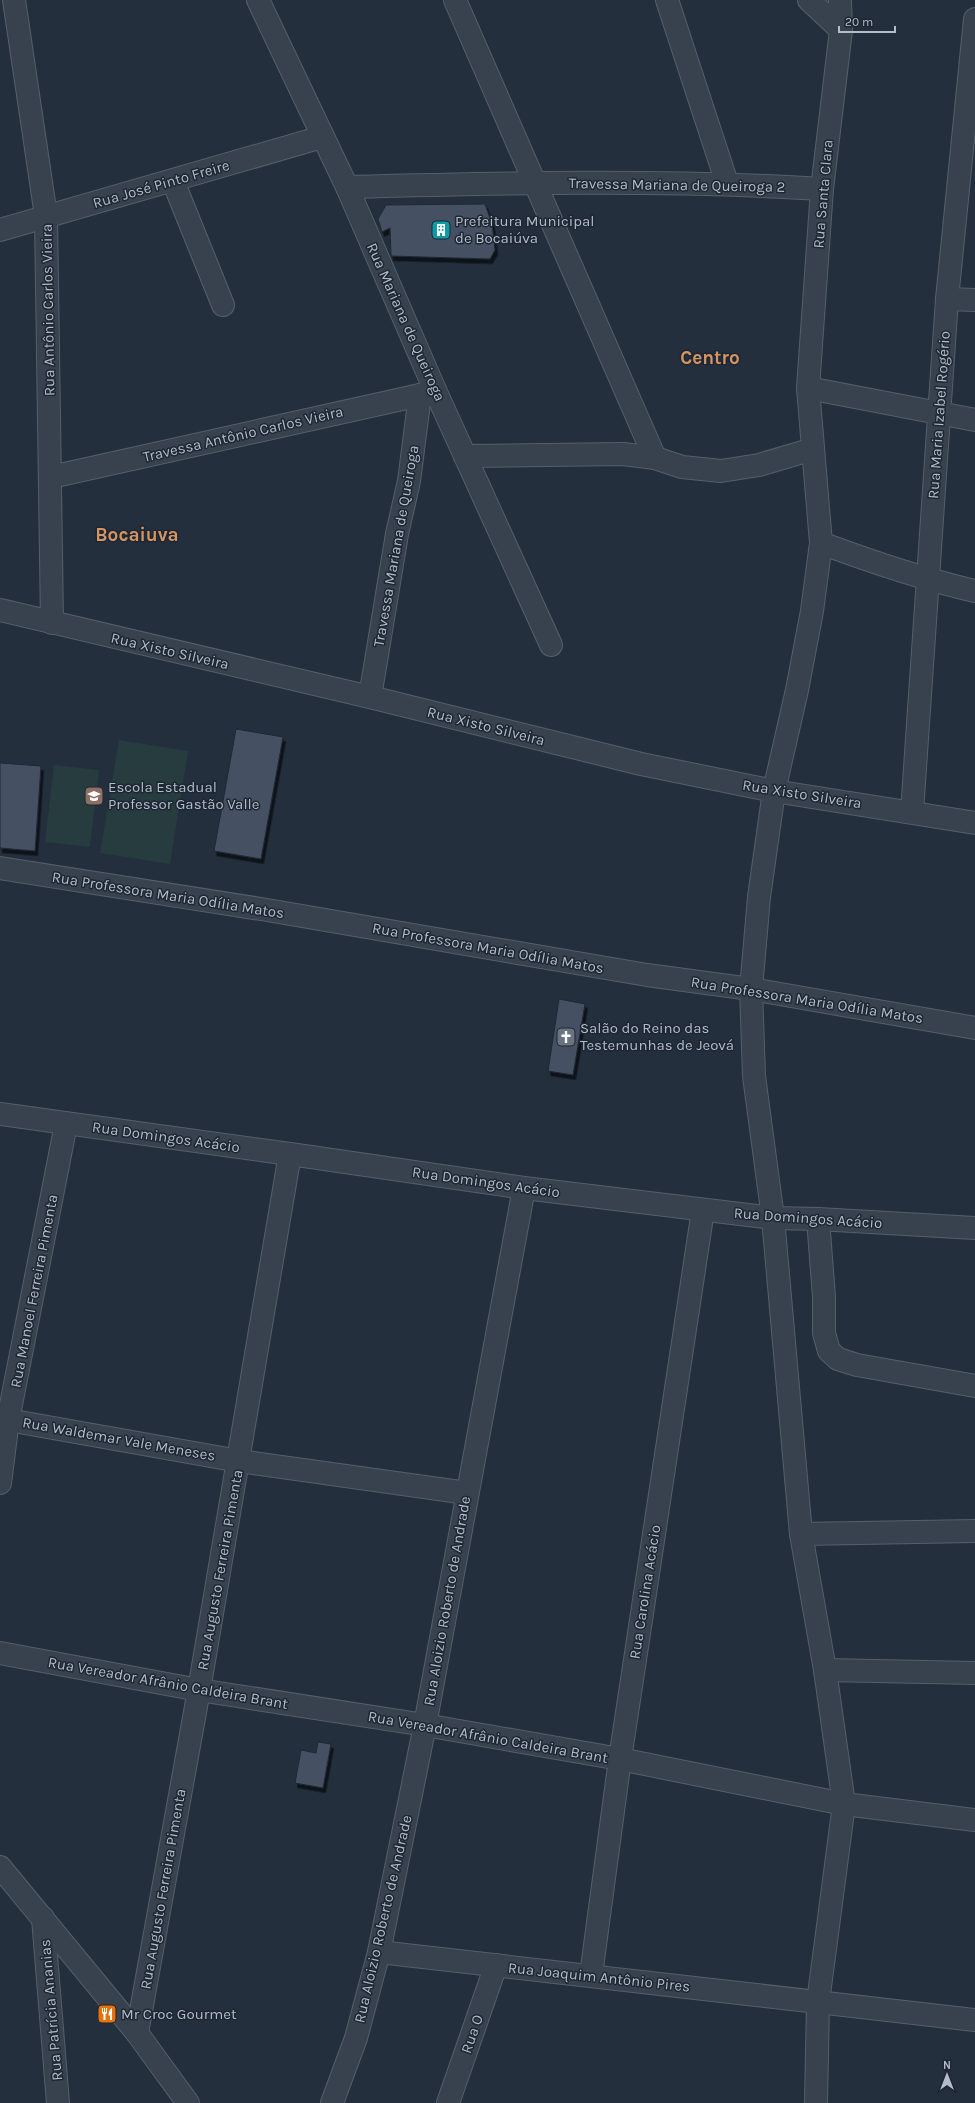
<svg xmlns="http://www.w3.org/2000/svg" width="975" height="2103" font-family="Karla,sans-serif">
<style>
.green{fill:#263c3f}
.building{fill:#455162;stroke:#1f2835;filter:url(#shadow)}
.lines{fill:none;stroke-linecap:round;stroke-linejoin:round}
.minor-casing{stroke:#565f6c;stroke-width:24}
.minor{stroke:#38414e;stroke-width:22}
.labels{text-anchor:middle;stroke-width:3;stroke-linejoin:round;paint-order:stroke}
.street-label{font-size:15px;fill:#b4bcc9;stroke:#1d2633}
.poi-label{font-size:15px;fill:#b4bcc9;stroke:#1d2633;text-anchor:start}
.district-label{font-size:19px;font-weight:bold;fill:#d59563;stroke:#1d2633}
</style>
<defs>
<filter id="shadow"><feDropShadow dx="2.5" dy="4.5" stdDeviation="0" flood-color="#0009"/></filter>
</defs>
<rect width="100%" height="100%" fill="#242f3e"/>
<g class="green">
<polygon points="119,740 188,751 170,864 100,853"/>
<polygon points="54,765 99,770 90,847 45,842"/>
</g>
<g class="building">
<polygon points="485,204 492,224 495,250 490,259 391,256 390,228 382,232 378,219 386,205"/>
<polygon points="236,729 283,737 261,859 214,851"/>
<polygon points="0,763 41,766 35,851 0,848"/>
<polygon points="559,999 585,1004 573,1075 548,1071"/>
<polygon points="318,1742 331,1744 323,1788 295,1783 301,1750 316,1753"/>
</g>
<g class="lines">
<defs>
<g id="minor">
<polyline points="14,0 46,216 52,623"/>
<polyline points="258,0 347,187 435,390 551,645"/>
<polyline points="455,0 655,458"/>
<polyline points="667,0 727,183"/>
<polyline points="809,0 841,30"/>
<polyline points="173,181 223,305"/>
<path d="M347,187C505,183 663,179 822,189"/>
<polyline points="0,230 322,137"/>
<polyline points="947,299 975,300"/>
<polyline points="808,388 975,420"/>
<polyline points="465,456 623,454 655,458 682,467 721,471 759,465 813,449"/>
<polyline points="51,477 420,395 435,390"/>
<path d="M821,543C872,562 922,579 975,591"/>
<polyline points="0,610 370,697 641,764 774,791 975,823"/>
<polyline points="370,697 397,534 409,481 420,395"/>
<polyline points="912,812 947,299 975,19"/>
<polyline points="0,868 267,910 647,975 751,989 975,1028"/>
<polyline points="0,1114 290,1154 524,1188 773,1218 818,1219 975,1228"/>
<polyline points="818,1219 824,1297 824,1333 829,1351 838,1359 857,1365 975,1386"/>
<polyline points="8,1420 239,1461 467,1493"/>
<polyline points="0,1483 8,1420 66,1124"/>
<polyline points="801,1534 975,1531"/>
<polyline points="0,1653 199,1690 425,1725 620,1759 844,1804 975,1820"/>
<polyline points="825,1670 975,1673"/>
<polyline points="0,1867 137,2033 188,2103"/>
<polyline points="43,1918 58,2103"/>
<polyline points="379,1952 975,2020"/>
<polyline points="591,1975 620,1759 703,1210"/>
<polyline points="137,2033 199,1690 290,1154"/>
<polyline points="332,2103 356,2038 379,1952 425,1725 524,1188"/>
<polyline points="448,2103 496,1965"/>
<polyline points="816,2103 818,2002 844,1804 825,1670 801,1534 773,1218 754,1076 751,989 759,897 774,791 797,690 812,611 821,543 808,388 822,189 841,30 840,0"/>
</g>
</defs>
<use href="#minor" class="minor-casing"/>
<use href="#minor" class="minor"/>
</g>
<defs>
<symbol id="building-square" viewBox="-11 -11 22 22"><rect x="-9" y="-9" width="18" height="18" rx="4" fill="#0f9aa8" stroke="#1d2633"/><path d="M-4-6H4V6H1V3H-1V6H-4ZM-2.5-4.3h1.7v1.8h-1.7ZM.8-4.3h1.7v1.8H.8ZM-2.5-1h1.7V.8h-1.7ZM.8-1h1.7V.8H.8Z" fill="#fff"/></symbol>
<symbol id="school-square" viewBox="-11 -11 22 22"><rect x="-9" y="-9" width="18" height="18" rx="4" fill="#8d6e63" stroke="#1d2633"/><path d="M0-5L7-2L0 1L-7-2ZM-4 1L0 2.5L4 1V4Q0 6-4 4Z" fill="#fff"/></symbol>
<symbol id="church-square" viewBox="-11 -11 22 22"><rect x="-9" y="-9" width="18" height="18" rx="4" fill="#6b7280" stroke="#1d2633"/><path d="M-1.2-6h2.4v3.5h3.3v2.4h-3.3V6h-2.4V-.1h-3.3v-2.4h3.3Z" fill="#fff"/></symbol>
<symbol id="restaurant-square" viewBox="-11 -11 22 22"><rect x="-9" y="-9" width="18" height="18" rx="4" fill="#e8710a" stroke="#1d2633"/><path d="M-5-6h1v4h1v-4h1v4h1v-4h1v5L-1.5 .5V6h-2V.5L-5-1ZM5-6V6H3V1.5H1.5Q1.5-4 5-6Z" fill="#fff"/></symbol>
</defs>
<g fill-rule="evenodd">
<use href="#building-square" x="430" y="219" width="22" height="22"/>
<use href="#school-square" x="83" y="785" width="22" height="22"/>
<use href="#church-square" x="555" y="1026" width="22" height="22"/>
<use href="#restaurant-square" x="96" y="2003" width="22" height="22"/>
</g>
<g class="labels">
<g class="street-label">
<text transform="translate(161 184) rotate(-16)" y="5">Rua José Pinto Freire</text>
<text transform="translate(677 185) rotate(1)" y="5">Travessa Mariana de Queiroga 2</text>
<text transform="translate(823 194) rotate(-85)" y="5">Rua Santa Clara</text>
<text transform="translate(48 310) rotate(-91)" y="5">Rua Antônio Carlos Vieira</text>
<text transform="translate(406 322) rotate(66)" y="5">Rua Mariana de Queiroga</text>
<text transform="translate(939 415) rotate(-86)" y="5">Rua Maria Izabel Rogério</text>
<text transform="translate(243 434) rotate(-13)" y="5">Travessa Antônio Carlos Vieira</text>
<text transform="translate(396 546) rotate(-80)" y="5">Travessa Mariana de Queiroga</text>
<text transform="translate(170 651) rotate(13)" y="5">Rua Xisto Silveira</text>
<text transform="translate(486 726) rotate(14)" y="5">Rua Xisto Silveira</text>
<text transform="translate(802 794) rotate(9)" y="5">Rua Xisto Silveira</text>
<text transform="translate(168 895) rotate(9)" y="5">Rua Professora Maria Odília Matos</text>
<text transform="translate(488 948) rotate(10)" y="5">Rua Professora Maria Odília Matos</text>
<text transform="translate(807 1000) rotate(9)" y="5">Rua Professora Maria Odília Matos</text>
<text transform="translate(166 1137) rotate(8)" y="5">Rua Domingos Acácio</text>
<text transform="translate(486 1182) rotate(8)" y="5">Rua Domingos Acácio</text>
<text transform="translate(808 1218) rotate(4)" y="5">Rua Domingos Acácio</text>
<text transform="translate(34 1291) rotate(-79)" y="5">Rua Manoel Ferreira Pimenta</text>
<text transform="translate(119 1439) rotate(10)" y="5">Rua Waldemar Vale Meneses</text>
<text transform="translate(220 1570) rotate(-80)" y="5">Rua Augusto Ferreira Pimenta</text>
<text transform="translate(645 1592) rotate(-81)" y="5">Rua Carolina Acácio</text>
<text transform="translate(447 1601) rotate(-80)" y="5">Rua Aloizio Roberto de Andrade</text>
<text transform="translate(168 1683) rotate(10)" y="5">Rua Vereador Afrânio Caldeira Brant</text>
<text transform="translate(488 1737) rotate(10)" y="5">Rua Vereador Afrânio Caldeira Brant</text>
<text transform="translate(163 1889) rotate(-80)" y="5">Rua Augusto Ferreira Pimenta</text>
<text transform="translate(383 1919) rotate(-77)" y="5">Rua Aloizio Roberto de Andrade</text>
<text transform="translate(599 1977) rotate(6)" y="5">Rua Joaquim Antônio Pires</text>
<text transform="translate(51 2010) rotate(-95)" y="5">Rua Patrícia Ananias</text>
<text transform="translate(472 2034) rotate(-71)" y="5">Rua O</text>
</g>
<g class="poi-label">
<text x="455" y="226">Prefeitura Municipal<tspan x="455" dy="17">de Bocaiúva</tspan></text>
<text x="108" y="792">Escola Estadual<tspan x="108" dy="17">Professor Gastão Valle</tspan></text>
<text x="580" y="1033">Salão do Reino das<tspan x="580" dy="17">Testemunhas de Jeová</tspan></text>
<text x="121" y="2019">Mr Croc Gourmet</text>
</g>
<g class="district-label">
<text x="710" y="364">Centro</text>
<text x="137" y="541">Bocaiuva</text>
</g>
</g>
<g transform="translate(947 2075)" stroke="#1d2633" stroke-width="3" paint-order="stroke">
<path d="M0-3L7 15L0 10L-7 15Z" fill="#b4bcc9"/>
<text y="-6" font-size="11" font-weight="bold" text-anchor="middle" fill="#b4bcc9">N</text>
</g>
<path d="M839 26v6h56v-6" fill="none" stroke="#b4bcc9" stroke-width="2"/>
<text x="845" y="26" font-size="12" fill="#b4bcc9" stroke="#1d2633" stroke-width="3" paint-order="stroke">20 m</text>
</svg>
